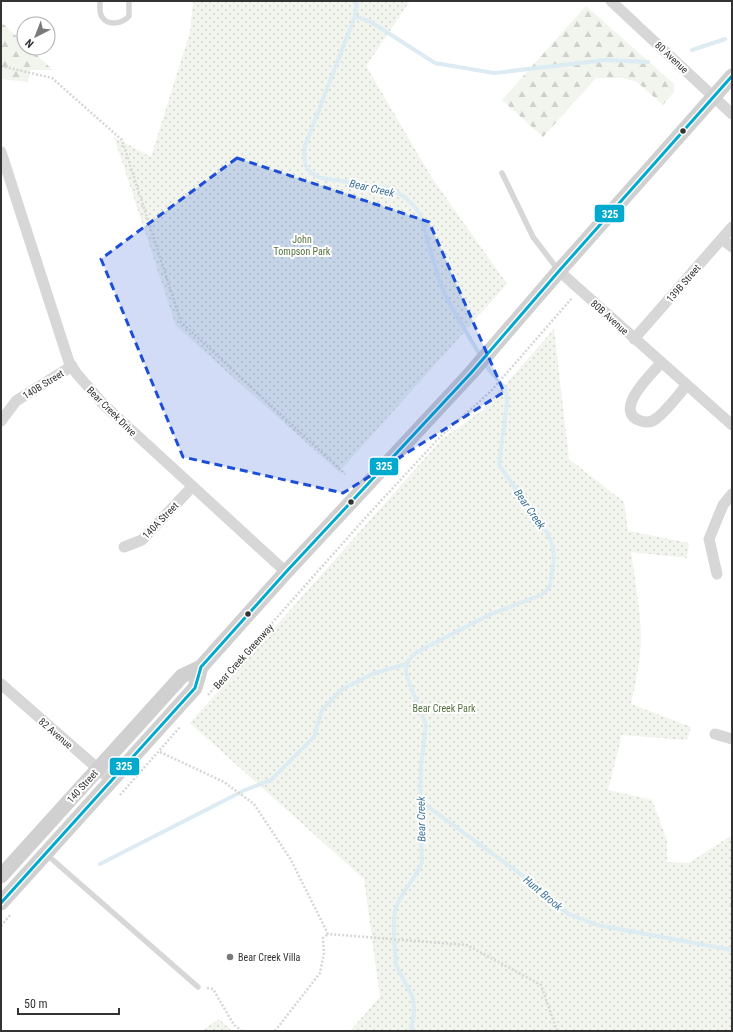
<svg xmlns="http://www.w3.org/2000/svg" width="733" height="1032" font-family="'Roboto Condensed',sans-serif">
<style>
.forest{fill:url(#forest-firs)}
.park{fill:url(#park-dots)}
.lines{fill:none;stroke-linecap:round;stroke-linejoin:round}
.stream{stroke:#ddebf3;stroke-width:4}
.path{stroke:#d6d6d6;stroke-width:2.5;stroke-dasharray:2 2;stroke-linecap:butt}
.service{stroke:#d7d7d7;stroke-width:5.5}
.minor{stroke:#d7d7d7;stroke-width:11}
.secondary{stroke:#d0d0d0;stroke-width:15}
.bus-1-casing{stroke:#fff;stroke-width:6}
.bus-1{stroke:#00a9ce;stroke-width:3}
.marked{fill:#1d4ed8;fill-opacity:0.2;stroke:#1d4ed8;stroke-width:3;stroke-dasharray:8 5;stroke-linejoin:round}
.bus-dot{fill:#333;stroke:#fff;stroke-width:1.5}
.poi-dot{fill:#7a7a7a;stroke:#fff;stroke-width:1.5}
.labels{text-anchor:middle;stroke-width:4;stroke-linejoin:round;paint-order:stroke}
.street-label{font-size:10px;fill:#333;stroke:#fff}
.park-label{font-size:10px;fill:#56703f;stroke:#fff}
.poi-label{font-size:10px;fill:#333;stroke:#fff;text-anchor:start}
.water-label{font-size:11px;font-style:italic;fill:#3f7597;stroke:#fff}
.line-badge{stroke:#fff;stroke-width:1.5}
.badge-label{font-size:11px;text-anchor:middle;font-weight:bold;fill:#fff}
</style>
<defs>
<pattern id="forest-firs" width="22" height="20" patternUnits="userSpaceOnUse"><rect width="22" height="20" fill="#f1f5ed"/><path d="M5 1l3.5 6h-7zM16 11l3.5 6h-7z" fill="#cfd2cc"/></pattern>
<pattern id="park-dots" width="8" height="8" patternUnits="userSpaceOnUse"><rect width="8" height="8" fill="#f1f5ed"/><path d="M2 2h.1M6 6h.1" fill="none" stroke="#cfd2cc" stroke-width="1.8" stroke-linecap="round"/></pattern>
</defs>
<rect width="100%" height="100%" fill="#fff"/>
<g class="forest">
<polygon points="586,6 674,84 674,92 663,105 637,82 623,78 596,78 543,137 502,100"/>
<polygon points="1,22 24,43 24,48 29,48 53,70 30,70 28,82 1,79"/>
</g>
<g class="park">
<polygon points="193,1 410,1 366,66 432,178 507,284 339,472 176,326 114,137 151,157 190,32"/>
<path d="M554,329L569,459L624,502L628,531L689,543L687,558L631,552C635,580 640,608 641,636C641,659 636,681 631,704L691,727L687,740L622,735L608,790L652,800L667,840V862L689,863L732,835V1031H350L380,997L364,879L190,723L442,439L483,410Z"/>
<polygon points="219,1019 232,1031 202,1031"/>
</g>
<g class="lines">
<g class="stream">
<path d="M357,1L355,16L305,146C303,163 304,171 321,178L388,188C402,193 412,202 420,214L439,280L448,301L481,357"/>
<polyline points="355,16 371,22 435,63 494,73 606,60 648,62"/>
<polyline points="692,50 725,39"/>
<polyline points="420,801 526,878 544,897 569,914 597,925 732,950"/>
<polyline points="100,864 245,790 271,780 314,737 322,710 341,690 372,674 406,664"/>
<path d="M411,1031C413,1019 416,1007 412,996C407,985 400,975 396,964C395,949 391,918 397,905C403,890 416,878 422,862L420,801L421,765L426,725L407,677C404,666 408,659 417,652L491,614L541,595L546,591L550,586L554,558L553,547L548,534L499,465L507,403L506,389L490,371L485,363"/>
</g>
<g class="path">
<polyline points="1,66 52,78 122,140 181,322 345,474"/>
<polyline points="208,695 367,516 440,437 491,391 572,298"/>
<polyline points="160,752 224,782 254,804 291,860 328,934 467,945 541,985 557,1031"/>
<polyline points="120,795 180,727"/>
<polyline points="730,904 732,904"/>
<polyline points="1,926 11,914"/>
<polyline points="207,988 213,989 234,1025 242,1031"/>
<polyline points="275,1031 320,973 324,953 323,938 328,934"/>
</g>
<g class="service">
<path d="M100,1C100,6 99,13 102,17C109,27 123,23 129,16V1"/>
<polyline points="502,173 533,237 559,271"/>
<polyline points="46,854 198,987"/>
</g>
<g class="minor">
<polyline points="611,1 732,114"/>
<polyline points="1,152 69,362 77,374 104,405 286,572"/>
<polyline points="722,239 732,247"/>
<polyline points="559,271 732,425"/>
<polyline points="634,339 732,227"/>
<path d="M661,363C652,373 611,412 641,421C647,423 653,422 658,417C668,409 678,395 687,385"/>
<polyline points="1,421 16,401 72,366"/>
<polyline points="124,547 142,540 192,487"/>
<polyline points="717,574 709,539 723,505 732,494"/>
<polyline points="1,684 112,781"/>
<polyline points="715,734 732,739"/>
</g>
<g class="secondary">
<polyline points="1,876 182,676 201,667 286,572 471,373 559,271 732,76"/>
<polyline points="1,903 195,688 201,667"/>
</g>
<defs>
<polyline id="bus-1" points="1,903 195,688 201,667 286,572 471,373 559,271 732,76"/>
</defs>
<use href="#bus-1" class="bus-1-casing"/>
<use href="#bus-1" class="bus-1"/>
</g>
<path class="marked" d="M237,158L429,222L504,392L343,493L183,457L101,259Z"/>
<g class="bus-dot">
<circle cx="683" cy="131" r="3.5"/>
<circle cx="351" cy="502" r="3.5"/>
<circle cx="248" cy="614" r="3.5"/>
</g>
<circle class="poi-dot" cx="230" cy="957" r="4"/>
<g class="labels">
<g class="street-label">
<text transform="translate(672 57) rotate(43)" y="4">80 Avenue</text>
<text transform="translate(683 283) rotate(-49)" y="4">139B Street</text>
<text transform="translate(610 317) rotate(42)" y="4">80B Avenue</text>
<text transform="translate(43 384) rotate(-32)" y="4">140B Street</text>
<text transform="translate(112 411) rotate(45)" y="4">Bear Creek Drive</text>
<text transform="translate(160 520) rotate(-46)" y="4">140A Street</text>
<text transform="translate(243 656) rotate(-48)" y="4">Bear Creek Greenway</text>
<text transform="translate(56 733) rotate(41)" y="4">82 Avenue</text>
<text transform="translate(82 786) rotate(-48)" y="4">140 Street</text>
</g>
<g class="park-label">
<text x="302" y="243">John<tspan x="302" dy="12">Tompson Park</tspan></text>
<text x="444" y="712">Bear Creek Park</text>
</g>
<g class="poi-label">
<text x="238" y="961">Bear Creek Villa</text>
</g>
<g class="water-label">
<text transform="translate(372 188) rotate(13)" y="4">Bear Creek</text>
<text transform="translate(530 509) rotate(55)" y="4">Bear Creek</text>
<text transform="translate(421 819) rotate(-91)" y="4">Bear Creek</text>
<text transform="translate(543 893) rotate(40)" y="4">Hunt Brook</text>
</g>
</g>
<g class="line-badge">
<rect x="594" y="204" width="31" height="19" rx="4" fill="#00a9ce"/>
<rect x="369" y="457" width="30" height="19" rx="4" fill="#00a9ce"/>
<rect x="109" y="757" width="31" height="19" rx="4" fill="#00a9ce"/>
</g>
<g class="badge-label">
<text x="610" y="218">325</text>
<text x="384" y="470">325</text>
<text x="124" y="770">325</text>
</g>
<rect width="733" height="1032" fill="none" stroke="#333333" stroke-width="4"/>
<g transform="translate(36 36) rotate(222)"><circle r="19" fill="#ffffff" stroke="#adadad"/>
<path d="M0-3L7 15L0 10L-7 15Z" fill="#7a7a7a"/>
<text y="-6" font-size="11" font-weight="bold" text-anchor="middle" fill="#333333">N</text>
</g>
<path d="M18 1008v6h101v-6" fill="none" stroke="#333333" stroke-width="2"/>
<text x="24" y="1008" font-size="12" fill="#333333" stroke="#ffffff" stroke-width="3" paint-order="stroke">50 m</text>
</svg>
